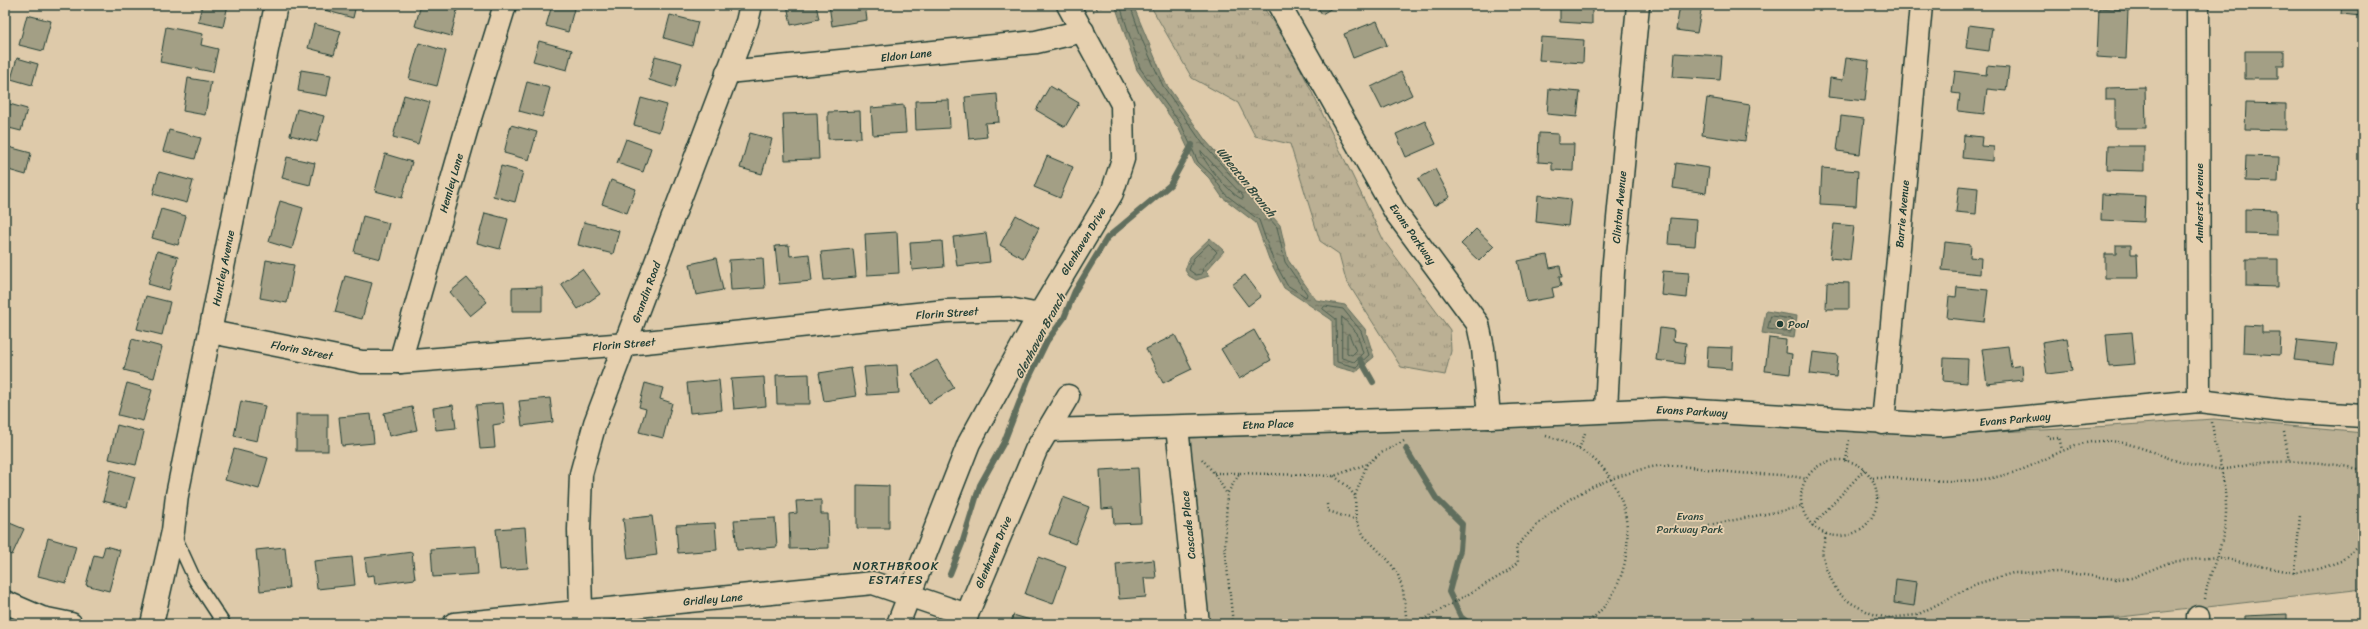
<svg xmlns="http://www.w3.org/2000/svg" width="2368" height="629" font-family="Sriracha,sans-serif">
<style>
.grass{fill:url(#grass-tufts);stroke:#6d7664}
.park{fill:#bbb094;stroke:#6d7664}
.water{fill:url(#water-ripples);stroke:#616e5d}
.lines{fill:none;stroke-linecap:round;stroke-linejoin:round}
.shore{stroke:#4b5e4f;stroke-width:1}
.stream{stroke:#616e5d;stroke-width:6}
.building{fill:#a39f85;stroke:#1f3d34}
.service-casing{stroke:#1f3d34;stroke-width:15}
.minor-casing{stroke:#1f3d34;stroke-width:25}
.path{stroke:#1f3d34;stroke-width:2.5;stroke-dasharray:1 3;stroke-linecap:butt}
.service{stroke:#e6d0af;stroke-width:12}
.minor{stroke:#e6d0af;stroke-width:22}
.poi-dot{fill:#1f3d34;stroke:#e6d0af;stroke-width:1.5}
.labels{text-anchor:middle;stroke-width:3.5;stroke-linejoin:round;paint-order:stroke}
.street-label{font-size:11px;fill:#1f3d34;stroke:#e6d0af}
.poi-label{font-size:11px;fill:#1f3d34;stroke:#e6d0af;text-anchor:start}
.park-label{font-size:11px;fill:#2f483e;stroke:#e6d0af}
.water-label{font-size:12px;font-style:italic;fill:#30493e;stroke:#e6d0af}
.neighbourhood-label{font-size:12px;letter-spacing:1px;fill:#1f3d34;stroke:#e6d0af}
</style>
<defs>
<pattern id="grass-tufts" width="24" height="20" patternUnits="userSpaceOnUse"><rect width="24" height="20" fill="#bbb094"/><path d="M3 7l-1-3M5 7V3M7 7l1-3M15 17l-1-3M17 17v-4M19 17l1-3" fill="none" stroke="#97907a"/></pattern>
<pattern id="water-ripples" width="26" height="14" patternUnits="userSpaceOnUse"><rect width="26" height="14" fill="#8d8f78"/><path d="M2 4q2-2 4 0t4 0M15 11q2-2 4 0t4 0" fill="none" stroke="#737663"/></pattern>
</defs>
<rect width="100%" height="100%" fill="#decaaa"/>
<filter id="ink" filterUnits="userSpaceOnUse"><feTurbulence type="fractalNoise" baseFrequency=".025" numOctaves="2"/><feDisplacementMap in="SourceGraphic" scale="8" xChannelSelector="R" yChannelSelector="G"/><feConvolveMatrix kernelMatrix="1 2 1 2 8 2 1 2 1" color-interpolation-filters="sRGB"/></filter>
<g filter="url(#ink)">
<polygon class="grass" points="1150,5 1262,5 1292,51 1384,241 1450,330 1451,351 1445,375 1401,367 1346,280 1339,254 1320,241 1290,144 1255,136 1238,103 1192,78"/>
<path class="park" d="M2214,419L2363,433V589L2060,624H1209L1188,438L1652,420C1733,420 1813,432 1894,433C2001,435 2107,426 2214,419Z"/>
<g class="water">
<polygon points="1115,5 1133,5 1166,84 1206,141 1280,225 1288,260 1316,300 1345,305 1365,329 1374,357 1356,372 1333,366 1332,320 1284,288 1269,259 1256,223 1222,197 1209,178 1195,164 1179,129 1137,70"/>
<polygon points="1210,238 1224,251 1206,271 1209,276 1196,280 1189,276 1185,270 1190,257"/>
<polygon points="1766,311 1797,316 1794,338 1762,333"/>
</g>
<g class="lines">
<g class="shore">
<polyline points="1120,5 1140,68 1182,126 1198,162 1212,175 1225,194 1259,220 1272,257 1287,285 1306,297 1307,294 1285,262 1277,227 1203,144 1163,86 1143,42 1130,5"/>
<path d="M1201,151L1243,196V199C1234,199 1198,156 1201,151Z"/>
<polygon points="1209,244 1217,252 1203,268 1202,274 1196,275 1189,270 1193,259"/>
<polygon points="1325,306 1343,309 1361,331 1369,355 1356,367 1337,362 1336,319 1323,309"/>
<polygon points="1771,316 1792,319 1791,332 1768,329"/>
<polygon points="1342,317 1357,333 1363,353 1354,362 1342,358"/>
<polygon points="1349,334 1356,351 1352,355 1347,353 1347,336"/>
</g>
<g class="stream">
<polyline points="1360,359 1373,382"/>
<polyline points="1406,449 1436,498 1462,524 1460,550 1449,592 1461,617 1470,624"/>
<polyline points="950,574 962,544 980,485 1004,442 1028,380 1047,341 1064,318 1075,291 1107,238 1170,185 1192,145"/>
</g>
</g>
<g class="building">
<polygon points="202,5 228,5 223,27 198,22"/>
<polygon points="318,5 356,5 353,18 317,8"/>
<polygon points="421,5 458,6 451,36 415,26"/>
<polygon points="552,5 575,5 568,32 546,26"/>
<polygon points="787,5 816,5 819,19 791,25"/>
<polygon points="829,5 865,5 867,20 832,26"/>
<polygon points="880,5 906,5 880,7"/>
<polygon points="1316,5 1337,5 1322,14"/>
<polygon points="1560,5 1592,5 1592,24 1560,22"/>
<polygon points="1680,5 1702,5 1697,33 1676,30"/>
<polygon points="2244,5 2265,5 2265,8 2244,7"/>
<polygon points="2342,5 2363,5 2363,16 2341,14"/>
<polygon points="2099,8 2128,10 2126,59 2097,57"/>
<polygon points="27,15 51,21 43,51 19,45"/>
<polygon points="670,15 698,22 692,46 664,38"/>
<polygon points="1377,21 1387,45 1353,58 1344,34"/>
<polygon points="314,24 341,31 334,55 308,48"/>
<polygon points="1969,25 1992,28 1989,51 1966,48"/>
<polygon points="166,27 203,34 201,45 218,49 213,72 160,62"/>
<polygon points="1541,37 1584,40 1583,63 1539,60"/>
<polygon points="539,41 572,50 567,70 533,61"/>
<polygon points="419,43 446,51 437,86 409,79"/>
<polygon points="2245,51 2284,51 2284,65 2278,65 2278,79 2245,79"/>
<polygon points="1675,53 1722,56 1720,80 1673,77"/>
<polygon points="655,56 682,63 675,88 649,80"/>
<polygon points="17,58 38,64 32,85 11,79"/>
<polygon points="1846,58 1869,61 1865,101 1828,97 1830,78 1843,80"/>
<polygon points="1987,66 2009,68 2006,91 1987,89 1984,114 1958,111 1960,94 1952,93 1955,71 1986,75"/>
<polygon points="301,70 331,75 327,96 298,91"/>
<polygon points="1401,72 1412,95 1382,109 1371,87"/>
<polygon points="188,78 211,82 205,115 183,111"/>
<polygon points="527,82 550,88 542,117 519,111"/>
<polygon points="1050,86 1079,103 1065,127 1036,110"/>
<polygon points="2145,87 2146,128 2115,128 2115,100 2106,100 2106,88"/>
<polygon points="1549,89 1580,92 1577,117 1547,114"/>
<polygon points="997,94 999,122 985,123 987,137 969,139 965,97"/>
<polygon points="404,95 430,102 418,144 393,137"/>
<polygon points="641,98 667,105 659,132 634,125"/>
<polygon points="1707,98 1750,105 1745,141 1702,135"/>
<polygon points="949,100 950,128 916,130 915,101"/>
<polygon points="6,103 27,109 21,131 5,127"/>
<polygon points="2246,103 2286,104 2286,130 2245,129"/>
<polygon points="904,105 906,133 873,135 871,108"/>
<polygon points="297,109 324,116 317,142 290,135"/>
<polygon points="860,111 861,138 828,139 828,112"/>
<polygon points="817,113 819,159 785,160 783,114"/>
<polygon points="1841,116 1864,119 1860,154 1837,151"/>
<polygon points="1425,121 1436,144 1406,157 1396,134"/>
<polygon points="511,125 537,132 529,160 504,153"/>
<polygon points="169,130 201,138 195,159 163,151"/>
<polygon points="750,133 772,139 762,174 740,168"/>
<polygon points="1539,133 1558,134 1558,144 1574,144 1573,171 1552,170 1552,163 1538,162"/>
<polygon points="1964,135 1982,137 1981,146 1994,147 1993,161 1962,158"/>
<polygon points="626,139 651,148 643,172 617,163"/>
<polygon points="5,146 31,153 26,175 5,169"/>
<polygon points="2108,146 2144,146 2144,171 2107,170"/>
<polygon points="385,154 412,162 402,198 375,191"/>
<polygon points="1047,156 1073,167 1060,198 1034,187"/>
<polygon points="2246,156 2279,157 2278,182 2245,181"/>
<polygon points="287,157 315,163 310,185 282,178"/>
<polygon points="1676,163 1709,168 1706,193 1673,188"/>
<polygon points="501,166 523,172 515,202 493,196"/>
<polygon points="1822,168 1858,171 1856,206 1820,204"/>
<polygon points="1435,169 1450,197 1434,206 1418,179"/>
<polygon points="159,172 193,181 187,203 153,194"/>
<polygon points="611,180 636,189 627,213 602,204"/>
<polygon points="1959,186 1978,188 1976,214 1956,212"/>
<polygon points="2102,194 2145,196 2144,222 2101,220"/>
<polygon points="1538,195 1571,199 1568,226 1536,222"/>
<polygon points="280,201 303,208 292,249 269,242"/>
<polygon points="161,209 186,216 178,245 152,238"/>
<polygon points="2245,209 2277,210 2277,235 2245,234"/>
<polygon points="485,213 508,219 500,249 477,243"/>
<polygon points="1016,215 1039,228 1023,258 1000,245"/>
<polygon points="363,216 389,223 380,259 354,252"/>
<polygon points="1670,218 1697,220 1695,246 1668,244"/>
<polygon points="584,222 619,231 613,254 578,245"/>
<polygon points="1834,224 1854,226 1850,260 1830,258"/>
<polygon points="1476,229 1494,246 1479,261 1461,244"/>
<polygon points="897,232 899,273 867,275 865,234"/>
<polygon points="986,233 990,262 957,266 953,237"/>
<polygon points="942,241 944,267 912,270 910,243"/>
<polygon points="1945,242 1971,245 1970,257 1981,258 1980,274 1942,270"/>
<polygon points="789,245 790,256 809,254 812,281 779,284 775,246"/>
<polygon points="2116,245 2131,245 2131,254 2137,254 2138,278 2105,278 2105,254 2116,254"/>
<polygon points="853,249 856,277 824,280 821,252"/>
<polygon points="157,251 178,257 169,290 148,284"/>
<polygon points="1547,255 1550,268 1560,266 1562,277 1559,277 1561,286 1552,288 1554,297 1527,302 1518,261"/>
<polygon points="716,258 723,290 696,295 690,264"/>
<polygon points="763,258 765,288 731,290 729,260"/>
<polygon points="2246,259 2278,259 2278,287 2246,286"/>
<polygon points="266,260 294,265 287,303 260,298"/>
<polygon points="582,269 600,294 578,309 561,284"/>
<polygon points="1663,271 1689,273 1687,298 1661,295"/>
<polygon points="1245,275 1261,296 1248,306 1232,285"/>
<polygon points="345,276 372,283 362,319 335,312"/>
<polygon points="467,278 487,302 470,316 450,292"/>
<polygon points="1827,282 1849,283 1849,309 1826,309"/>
<polygon points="542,287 542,311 512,311 512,288"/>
<polygon points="1957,287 1988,290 1984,322 1947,318 1949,296 1956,297"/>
<polygon points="146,296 170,302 162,335 137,329"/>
<polygon points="2244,325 2262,326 2262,333 2281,333 2280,355 2243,353"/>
<polygon points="1660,328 1674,330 1673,341 1686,343 1684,364 1656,360"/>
<polygon points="1254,330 1271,360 1239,379 1221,349"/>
<polygon points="2132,332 2135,364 2109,366 2106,334"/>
<polygon points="1175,335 1192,369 1163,383 1146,349"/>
<polygon points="1769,338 1786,340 1785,353 1792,354 1790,374 1765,371"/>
<polygon points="2067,338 2072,371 2047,374 2042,342"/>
<polygon points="132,339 162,347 154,378 124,370"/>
<polygon points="2297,340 2337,344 2334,364 2294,360"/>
<polygon points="2008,346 2011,367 2022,365 2023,380 1987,384 1982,349"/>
<polygon points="1708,347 1733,348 1732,369 1707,367"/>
<polygon points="1813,352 1838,355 1836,377 1810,374"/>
<polygon points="1944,358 1968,359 1967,383 1943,381"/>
<polygon points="937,360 954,388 929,403 912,374"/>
<polygon points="897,365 899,393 867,395 864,367"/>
<polygon points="851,368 856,396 824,401 819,373"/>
<polygon points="809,374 810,404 777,404 776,375"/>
<polygon points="764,377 766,406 734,409 731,379"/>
<polygon points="719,380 722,410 690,413 687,383"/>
<polygon points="127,383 152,390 143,421 118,415"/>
<polygon points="645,383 663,388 660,399 672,403 663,438 639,432 646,409 639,407"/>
<polygon points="550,398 553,422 522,426 519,401"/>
<polygon points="241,401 265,406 257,441 234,436"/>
<polygon points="503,403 505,423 493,425 495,448 480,449 476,405"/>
<polygon points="453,405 456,428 436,430 433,408"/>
<polygon points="412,407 417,430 389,436 384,413"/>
<rect x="296" y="414" width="32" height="37"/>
<polygon points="371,414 374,443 342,446 339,417"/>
<polygon points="117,425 144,432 136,465 109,459"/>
<polygon points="234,449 268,458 259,489 225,480"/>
<polygon points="1138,468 1141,523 1114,524 1113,508 1102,509 1100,470"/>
<polygon points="111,470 135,477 127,507 103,501"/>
<polygon points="857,485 889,486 889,528 857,528"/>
<polygon points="1063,497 1089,507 1075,544 1049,534"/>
<polygon points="821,500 821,514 828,514 829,548 790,549 789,514 797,513 796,501"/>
<polygon points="652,516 657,555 628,559 623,519"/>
<polygon points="775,518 777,547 737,550 734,520"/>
<polygon points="5,521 24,529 12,555 5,552"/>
<polygon points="715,523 717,550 678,553 676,525"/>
<polygon points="525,527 528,568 500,570 496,529"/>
<polygon points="48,538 76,546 66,583 38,576"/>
<polygon points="105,546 120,550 109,591 86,585 94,555 102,557"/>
<polygon points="476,546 478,574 433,577 431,549"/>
<polygon points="285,547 289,588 260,591 256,550"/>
<polygon points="412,552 415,579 375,584 374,575 367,576 365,558"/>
<polygon points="352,557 355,585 317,589 314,561"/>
<polygon points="1038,557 1066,567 1053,604 1025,594"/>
<polygon points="1154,560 1156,578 1144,578 1146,597 1119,599 1116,564"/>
<polygon points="1896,579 1917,582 1914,606 1894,603"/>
<polygon points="2287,614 2287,624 2245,624 2245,616"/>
<polygon points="1013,615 1041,623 1040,624 1011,624"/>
</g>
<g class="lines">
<defs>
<polyline id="service" points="174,534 195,580 224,624"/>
<g id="minor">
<polyline points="1279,5 1396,213 1478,324 1483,348 1489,417"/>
<polyline points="2198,5 2199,401"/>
<polyline points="727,72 1036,42 1083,31"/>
<polyline points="211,332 362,362 400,362 626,344 946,311 1009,309 1039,315"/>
<polyline points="400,362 466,131 505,5"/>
<polyline points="1606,410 1613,272 1638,5"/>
<polyline points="1883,423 1921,5"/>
<polyline points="1177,427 1198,624"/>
<polyline points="1048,430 1489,417 1664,409 1940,425 2199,401 2283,411 2363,416"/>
<polyline points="5,602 42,618 71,624"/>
<polyline points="581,611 579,530 581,474 595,423 747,22 751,5"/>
<polyline points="2198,617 2198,624"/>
<polyline points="152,624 173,531 177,495 276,5"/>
<polyline points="454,624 873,583 967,615"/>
<polyline points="898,624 969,443 1039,315 1112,193 1123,159 1122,104 1068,5"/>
<polyline points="963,624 1036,450 1068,396"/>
</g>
</defs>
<use href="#service" class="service-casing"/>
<use href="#minor" class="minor-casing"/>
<g class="path">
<polyline points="1093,11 1103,5"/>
<polyline points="2284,432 2289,461"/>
<polyline points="2048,435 2048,438 2059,437 2062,450"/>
<path d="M1546,436C1572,443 1597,456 1611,479C1640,524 1630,594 1585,624"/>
<polyline points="1404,441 1381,453 1367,464 1355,496 1356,520 1364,536 1389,561 1398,575 1403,590 1407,624"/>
<polyline points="1579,449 1585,433"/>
<polyline points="1202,459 1214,473 1227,494"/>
<circle cx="1839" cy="498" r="38"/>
<polyline points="1846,461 1849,440"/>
<polyline points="1214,473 1240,473 1227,494 1225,548 1233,624"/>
<polyline points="1240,473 1334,476 1367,464"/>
<polyline points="1334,476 1347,486 1355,496"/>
<path d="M1873,478C1919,477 1958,487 2005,475C2039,467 2066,442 2102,441C2129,440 2155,454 2180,462C2192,465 2207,468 2219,469C2232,470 2247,464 2261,463C2295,460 2330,462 2363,470"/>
<polyline points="1327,504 1328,511 1356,520"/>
<polyline points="1709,525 1801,507"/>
<polyline points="1812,526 1865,469"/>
<polyline points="1826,534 1822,552 1826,569 1838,593 1851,603 1870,613 1887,618 1917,615 1976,584 2013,573 2062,572 2114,579 2132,578 2170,562 2217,557 2295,573 2319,569 2341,561 2363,542"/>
<polyline points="2295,573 2300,515"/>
<path d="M2205,599C2208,573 2222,550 2225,525C2230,489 2216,457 2212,422"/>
<path d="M1416,624L1507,572L1518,562L1516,547C1549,511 1569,495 1614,478C1629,473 1643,468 1658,466C1684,464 1713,471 1740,473C1762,475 1783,473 1806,479"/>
</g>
<use href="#service" class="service"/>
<use href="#minor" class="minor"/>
</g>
</g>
<circle class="poi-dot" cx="1780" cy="324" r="4"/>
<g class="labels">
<g class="street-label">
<text transform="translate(906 55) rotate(-6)" y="4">Eldon Lane</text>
<text transform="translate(451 183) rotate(-74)" y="4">Hemley Lane</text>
<text transform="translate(2199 203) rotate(-90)" y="4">Amherst Avenue</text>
<text transform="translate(1619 207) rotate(-85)" y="4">Clinton Avenue</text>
<text transform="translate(1902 214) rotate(-85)" y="4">Barrie Avenue</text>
<text transform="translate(1413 234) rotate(55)" y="4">Evans Parkway</text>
<text transform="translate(1083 241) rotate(-59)" y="4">Glenhaven Drive</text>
<text transform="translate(223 268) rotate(-79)" y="4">Huntley Avenue</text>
<text transform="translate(646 292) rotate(-70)" y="4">Grandin Road</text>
<text transform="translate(947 313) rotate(-4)" y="4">Florin Street</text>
<text transform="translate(624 344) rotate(-5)" y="4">Florin Street</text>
<text transform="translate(302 350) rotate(11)" y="4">Florin Street</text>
<text transform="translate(1692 411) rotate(3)" y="4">Evans Parkway</text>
<text transform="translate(2015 419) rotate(-5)" y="4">Evans Parkway</text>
<text transform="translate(1268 424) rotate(-2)" y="4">Etna Place</text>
<text transform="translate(1188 525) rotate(-96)" y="4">Cascade Place</text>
<text transform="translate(993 552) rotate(-67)" y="4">Glenhaven Drive</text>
<text transform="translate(713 599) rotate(-5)" y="4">Gridley Lane</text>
</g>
<g class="poi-label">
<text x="1788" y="328">Pool</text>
</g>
<g class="park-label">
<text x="1690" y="520">Evans<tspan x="1690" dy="13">Parkway Park</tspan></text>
</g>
<g class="water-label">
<text transform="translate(1246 182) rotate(51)" y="4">Wheaton Branch</text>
<text transform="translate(1040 336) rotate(-62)" y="4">Glenhaven Branch</text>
</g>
<g class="neighbourhood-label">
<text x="896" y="570">NORTHBROOK<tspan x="896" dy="14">ESTATES</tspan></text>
</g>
</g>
<rect width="2368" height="629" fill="none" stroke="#e6d0af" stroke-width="20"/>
<rect x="10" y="10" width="2348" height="609" fill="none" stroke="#1f3d34" stroke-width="1.5" filter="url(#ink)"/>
</svg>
